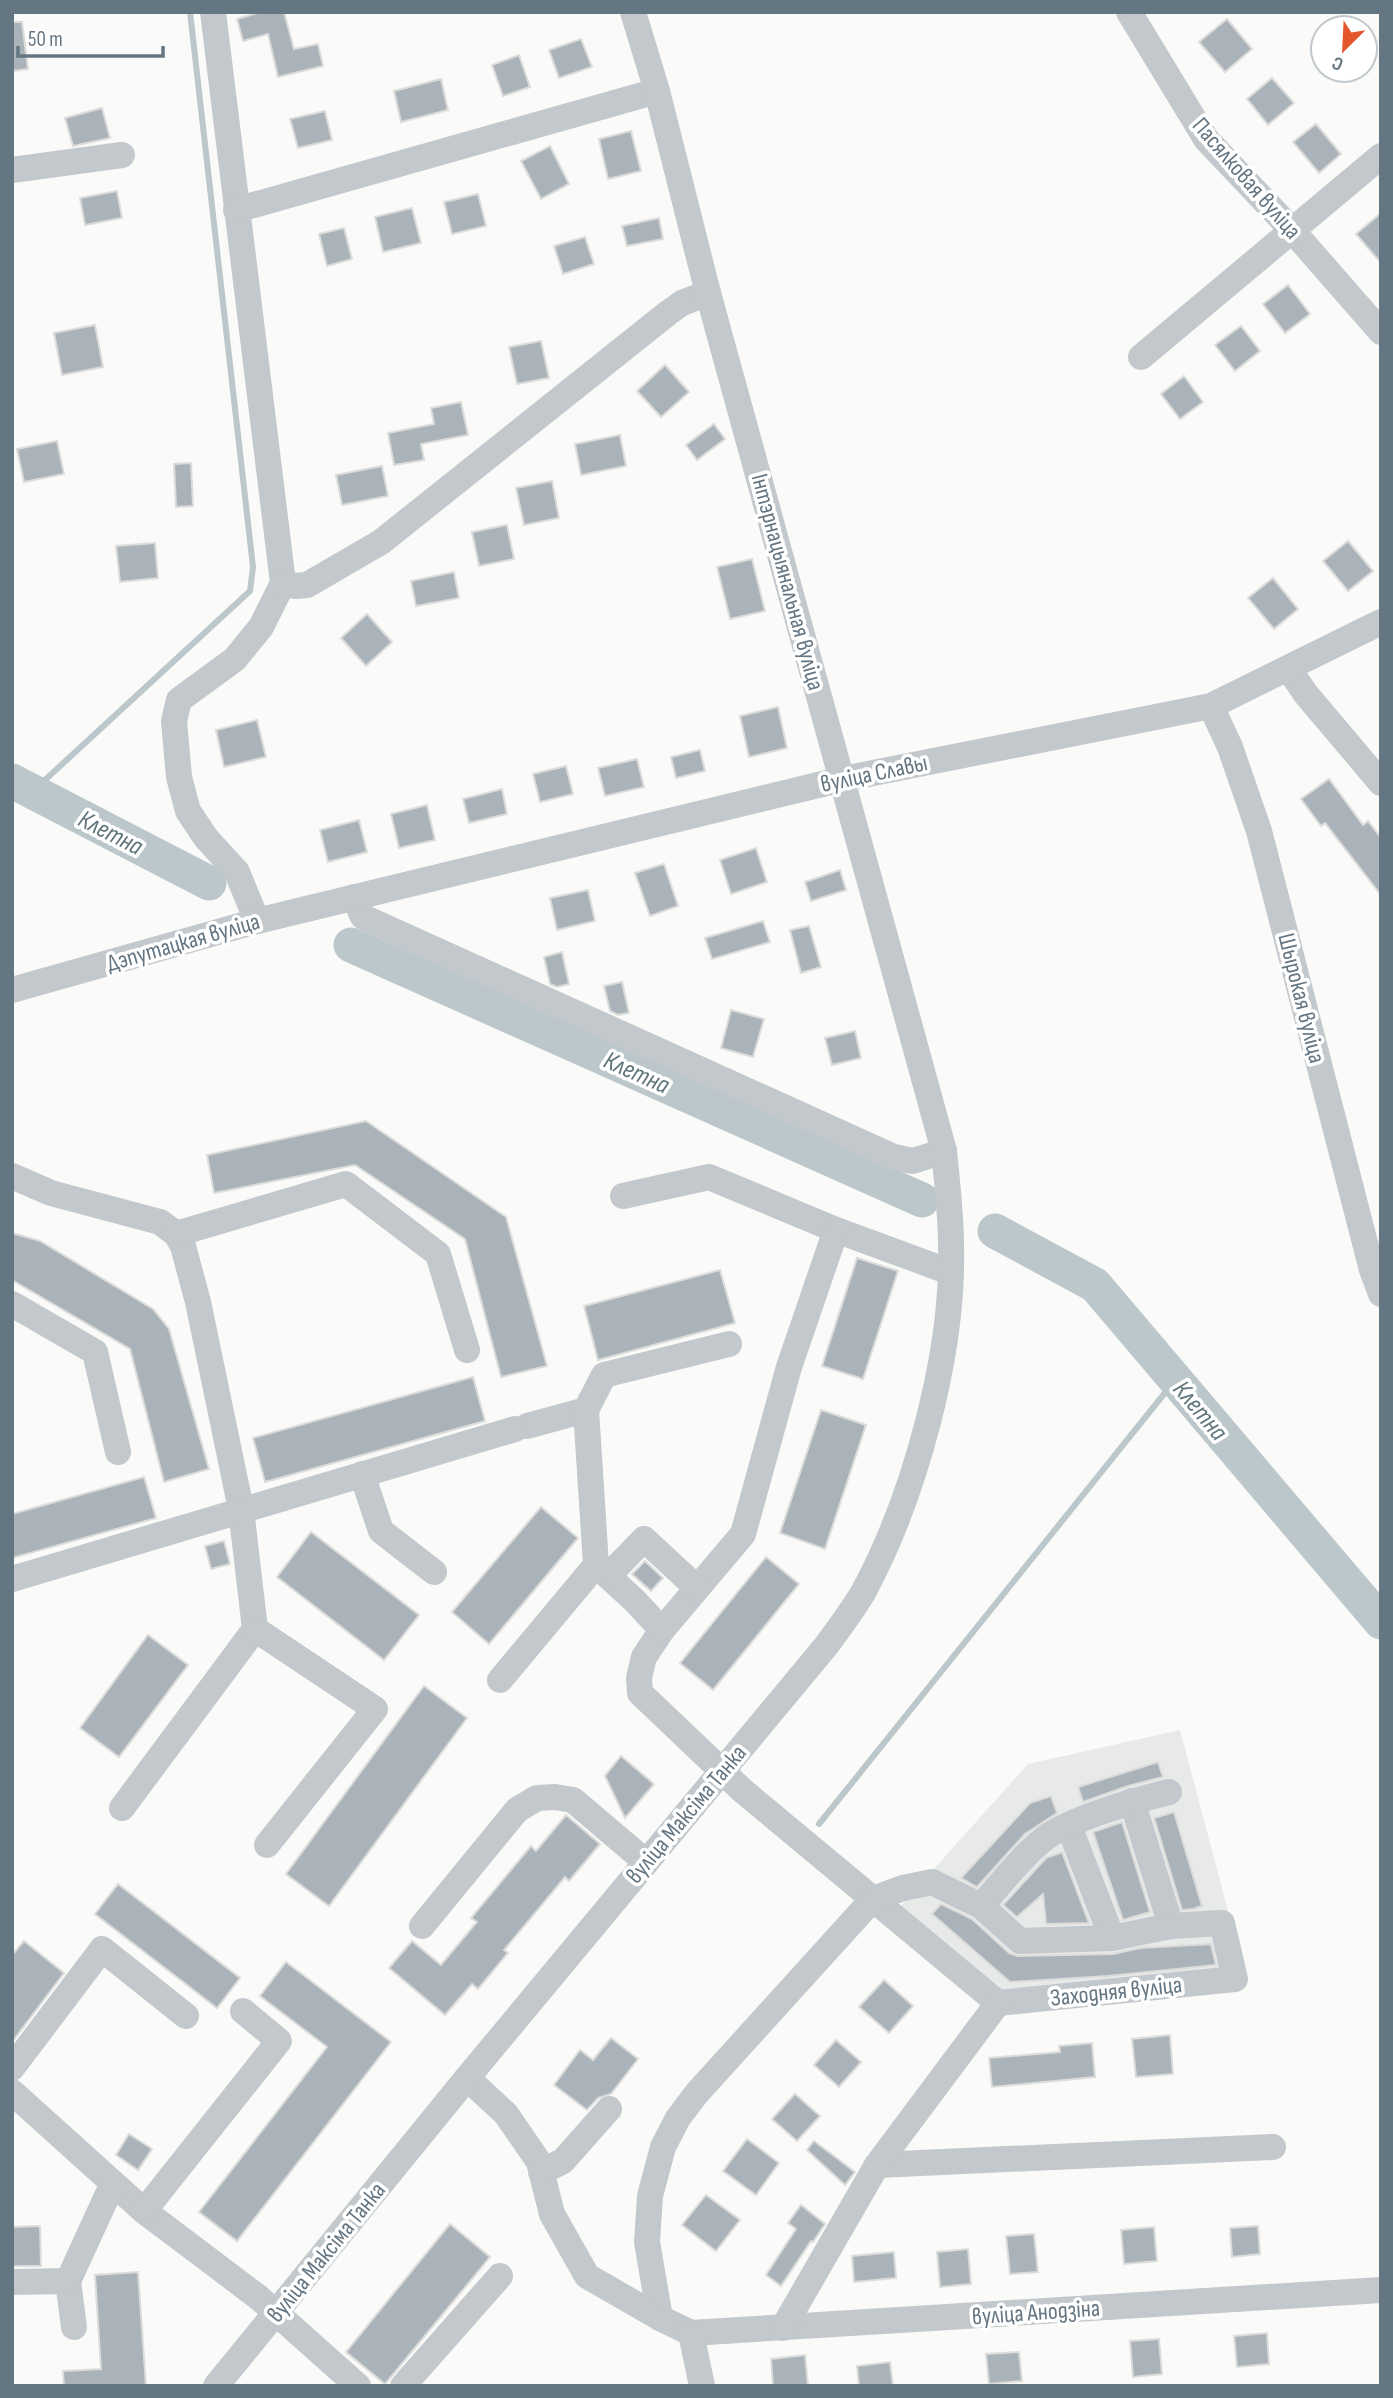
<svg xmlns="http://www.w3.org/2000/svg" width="1393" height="2398" font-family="'Sofia Sans Condensed',sans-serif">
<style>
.built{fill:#e8e9e9}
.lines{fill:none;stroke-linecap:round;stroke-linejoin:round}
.stream{stroke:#bbc7cb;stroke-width:6}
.river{stroke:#bbc7cb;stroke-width:35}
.building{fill:#aab3b9;stroke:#dcdcda;stroke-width:2}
.minor{stroke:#c3c8cc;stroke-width:26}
.labels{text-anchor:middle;stroke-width:7;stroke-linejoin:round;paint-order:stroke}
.street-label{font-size:24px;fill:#657683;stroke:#fff}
.water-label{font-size:26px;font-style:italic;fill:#60757c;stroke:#fff}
</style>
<rect width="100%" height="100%" fill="#fafaf8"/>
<polygon class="built" points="1180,1730 1243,1967 1002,1994 899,1908 1028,1764"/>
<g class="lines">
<g class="stream">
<polyline points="33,791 250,591 253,567 190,12"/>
<polyline points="819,1824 1176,1379"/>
</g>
<g class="river">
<polyline points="12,781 209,883"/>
<polyline points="351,945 922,1200"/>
<polyline points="995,1231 1095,1285 1381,1622"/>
</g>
</g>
<g class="building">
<polygon points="261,12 284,12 294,49 318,44 323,66 278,77 268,34 243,41 237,19"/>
<polygon points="1227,19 1252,49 1225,72 1199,42"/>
<polygon points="12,22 22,22 28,69 12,71"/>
<polygon points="581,39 592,67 559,78 549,50"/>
<polygon points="519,55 530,87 503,96 492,65"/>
<polygon points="1272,78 1294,103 1268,125 1247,99"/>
<polygon points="441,79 448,110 401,122 394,91"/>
<polygon points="102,108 110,138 73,146 65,118"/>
<polygon points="325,111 332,140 298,148 290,119"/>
<polygon points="1316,124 1341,154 1319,173 1293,142"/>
<polygon points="631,131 641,171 608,179 599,139"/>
<polygon points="550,146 569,184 541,199 521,161"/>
<polygon points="117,191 122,218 85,225 80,198"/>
<polygon points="478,194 486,226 452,234 444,202"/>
<polygon points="412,208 421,243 383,252 375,217"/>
<polygon points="1381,213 1381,263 1356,234"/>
<polygon points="659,218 663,239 627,246 622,226"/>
<polygon points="344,228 352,259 327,266 319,234"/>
<polygon points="585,237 594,264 563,274 554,246"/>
<polygon points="1288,285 1310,314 1285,333 1263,304"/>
<polygon points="95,325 103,367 62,375 54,333"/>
<polygon points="1241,326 1260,351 1235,371 1215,345"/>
<polygon points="541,341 549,378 517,384 509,347"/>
<polygon points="665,365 689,392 661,417 637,391"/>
<polygon points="1184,376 1203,402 1180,419 1161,394"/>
<polygon points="461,402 468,435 421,444 424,460 394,465 388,433 434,424 431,408"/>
<polygon points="714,424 725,439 697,460 686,445"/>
<polygon points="620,435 626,466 581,475 575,444"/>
<polygon points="57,441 64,474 24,482 17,449"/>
<polygon points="191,463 193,506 176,507 174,464"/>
<polygon points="382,466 388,496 342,505 336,475"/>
<polygon points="552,481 559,518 524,525 516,488"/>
<polygon points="507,525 514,559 479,566 472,532"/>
<polygon points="1348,541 1373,571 1348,591 1323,561"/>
<polygon points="155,543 158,578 120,582 116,546"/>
<polygon points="752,559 765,611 730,619 717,567"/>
<polygon points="454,572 459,598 416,606 411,581"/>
<polygon points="1273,578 1298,609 1274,629 1248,598"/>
<polygon points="367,614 392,642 366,666 341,638"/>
<polygon points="778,707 787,748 749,757 740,716"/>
<polygon points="257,720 266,757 224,767 216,730"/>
<polygon points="700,750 705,771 676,778 671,757"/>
<polygon points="637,759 644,787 605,796 598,768"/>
<polygon points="566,766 573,794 540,802 533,774"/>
<polygon points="1329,779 1363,825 1368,821 1381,838 1381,895 1325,823 1321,826 1301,799"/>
<polygon points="502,789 507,814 469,823 463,799"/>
<polygon points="427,805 435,840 399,848 391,814"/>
<polygon points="359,820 367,852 328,862 320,830"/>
<polygon points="756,848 767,882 731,894 720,860"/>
<polygon points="664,864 678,906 650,916 635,873"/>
<polygon points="840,870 846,890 811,901 805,882"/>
<polygon points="588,890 595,921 557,930 550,898"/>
<polygon points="763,921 770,942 712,959 705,938"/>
<polygon points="809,926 821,967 801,973 790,930"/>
<polygon points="562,952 569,984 557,987 550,984 544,957"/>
<polygon points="622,982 629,1013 618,1015 610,1011 604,986"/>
<polygon points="731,1010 764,1019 753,1057 721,1048"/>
<polygon points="855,1031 861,1058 832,1065 825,1038"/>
<polygon points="366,1121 506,1217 547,1366 501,1377 465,1239 355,1165 214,1193 207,1155"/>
<polygon points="12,1233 40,1241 153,1309 169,1329 209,1469 164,1482 130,1349 12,1280"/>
<polygon points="857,1258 898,1271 863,1379 822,1366"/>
<polygon points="720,1270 735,1323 598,1360 584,1306"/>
<polygon points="473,1377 485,1421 265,1482 253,1438"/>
<polygon points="821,1410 866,1425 825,1549 780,1533"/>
<polygon points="144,1477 156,1518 12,1558 12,1514"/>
<polygon points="541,1507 578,1538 489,1644 452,1612"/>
<polygon points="311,1532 419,1615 384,1660 277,1577"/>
<polygon points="224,1541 230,1564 211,1569 205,1546"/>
<polygon points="766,1557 799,1584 713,1690 680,1663"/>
<polygon points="645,1561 663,1578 651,1591 632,1574"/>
<polygon points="148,1635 188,1665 119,1757 80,1728"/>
<polygon points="424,1686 467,1718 329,1906 286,1874"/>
<polygon points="621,1756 654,1784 625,1818 605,1776"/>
<polygon points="1158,1762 1163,1777 1128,1786 1083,1802 1078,1787"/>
<polygon points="1051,1796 1057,1813 1025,1834 977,1887 961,1878 1030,1803"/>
<polygon points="1174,1812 1202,1906 1193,1909 1182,1910 1154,1818"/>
<polygon points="566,1815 600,1844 569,1881 565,1877 504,1950 508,1953 478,1989 472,1984 445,2015 389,1968 412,1941 441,1965 477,1922 471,1918 531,1846 536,1851"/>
<polygon points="1122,1822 1150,1912 1123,1920 1093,1832"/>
<polygon points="1062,1852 1089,1923 1046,1924 1043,1894 1017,1917 1003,1905 1046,1858"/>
<polygon points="118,1884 240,1978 217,2008 95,1914"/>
<polygon points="941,1904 972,1919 1009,1953 1017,1956 1113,1954 1140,1948 1211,1944 1216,1965 1108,1976 1010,1982 932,1914"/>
<polygon points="24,1941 64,1973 12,2042 12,1955"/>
<polygon points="286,1962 391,2042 237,2241 199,2212 327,2047 260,1996"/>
<polygon points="884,1980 913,2006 889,2033 859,2007"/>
<polygon points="1170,2035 1173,2074 1136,2077 1132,2039"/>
<polygon points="611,2038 638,2059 611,2094 598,2098 587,2110 554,2085 580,2050 593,2060"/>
<polygon points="836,2040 861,2062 839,2087 814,2065"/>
<polygon points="1092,2043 1095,2077 992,2087 989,2058 1060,2052 1059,2046"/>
<polygon points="795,2094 820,2116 797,2141 772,2119"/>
<polygon points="129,2134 152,2149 138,2170 116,2155"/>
<polygon points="747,2139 779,2163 756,2195 723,2171"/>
<polygon points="814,2141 855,2172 845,2185 807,2150"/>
<polygon points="706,2195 740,2220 716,2251 682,2225"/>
<polygon points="801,2205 825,2224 813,2242 811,2241 781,2286 766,2275 796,2229 788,2223"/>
<polygon points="450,2224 490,2257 385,2384 346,2352"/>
<polygon points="40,2226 41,2266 12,2266 12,2227"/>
<polygon points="1258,2226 1260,2254 1232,2257 1230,2228"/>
<polygon points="1154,2227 1157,2261 1124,2264 1121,2230"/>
<polygon points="1034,2234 1038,2272 1010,2274 1006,2236"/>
<polygon points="968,2249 971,2284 940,2287 937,2252"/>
<polygon points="894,2252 896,2278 854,2282 852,2256"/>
<polygon points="138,2272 146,2386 64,2386 63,2371 101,2369 95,2275"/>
<polygon points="1267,2333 1269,2364 1237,2367 1234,2336"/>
<polygon points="1159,2339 1162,2374 1133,2377 1130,2341"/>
<polygon points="1019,2352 1022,2381 989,2384 986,2354"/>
<polygon points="805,2355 808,2386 773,2386 771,2359"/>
<polygon points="890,2362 893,2386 859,2386 857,2366"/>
</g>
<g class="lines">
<g class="minor">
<polyline points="213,12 283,583 261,627 235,659 179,700 174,721 179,777 188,811 206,838 237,872 257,921"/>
<polyline points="1129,12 1206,139 1291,229 1381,332"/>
<polyline points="12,170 122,155"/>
<polyline points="236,210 657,91"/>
<polyline points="1141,357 1381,156"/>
<polyline points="283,583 295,586 307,585 381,542 668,313 682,303 708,293"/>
<polyline points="1289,669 1305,693 1381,783"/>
<polyline points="1211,706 1230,747 1259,831 1372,1270 1381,1294"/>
<polyline points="354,897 363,917 894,1157 913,1161 944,1151"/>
<polyline points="12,990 257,921 843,779 1211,706 1381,622"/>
<polyline points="12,1176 51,1193 160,1222 176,1234 183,1246 198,1302 241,1509 255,1629 122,1808"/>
<polyline points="623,1196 709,1177 836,1230 950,1272"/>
<polyline points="836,1230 789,1367 743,1534 662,1630 644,1657 639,1678 640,1693 743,1791 998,2003"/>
<polyline points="176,1234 346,1184 438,1254 467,1350"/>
<polyline points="12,1304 95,1352 118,1452"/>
<polyline points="527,1426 586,1410 604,1375 729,1344"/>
<polyline points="362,1474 381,1531 434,1572"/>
<polyline points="596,1565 635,1601 662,1630"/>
<polyline points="608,1576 644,1539 697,1588"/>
<polyline points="12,1579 515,1429"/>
<polyline points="255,1629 375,1709 267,1845"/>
<polyline points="500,1680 596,1565 586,1410"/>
<polyline points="1132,1801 1171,1926"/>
<polyline points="1069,1826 1112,1938"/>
<path d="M981,1906C1000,1885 1022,1856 1044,1839C1069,1819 1136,1800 1169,1792"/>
<polyline points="422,1926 517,1810 537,1798 555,1797 573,1800 646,1862"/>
<polyline points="998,2003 1235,1979 1222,1923 1171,1926 1112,1938 1020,1941 981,1906 932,1882 903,1888 873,1899 697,2093 678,2118 663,2147 650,2196 647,2242 660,2318 691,2333 1381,2290"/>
<polyline points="12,2068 102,1949 186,2016"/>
<polyline points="467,2078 506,2114 539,2162 552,2214 587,2276 660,2318"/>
<polyline points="12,2092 144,2211 258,2297 358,2386"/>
<polyline points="877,2165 1273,2147"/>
<polyline points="541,2172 563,2161 609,2109"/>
<polyline points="144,2211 279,2041 243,2011"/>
<polyline points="68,2281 74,2327"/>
<polyline points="12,2282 68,2281 113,2183"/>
<polyline points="783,2328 877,2165 998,2003"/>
<polyline points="691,2333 702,2386"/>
<path d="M216,2386L467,2078L826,1646C839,1628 854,1609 865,1589C915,1495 954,1353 951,1246C951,1214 947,1182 944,1151L708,293L657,91L633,12"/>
<polyline points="403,2386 500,2276"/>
</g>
</g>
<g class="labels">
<g class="street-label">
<text transform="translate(1247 178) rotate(49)" y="8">Пасялковая вуліца</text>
<text transform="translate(788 582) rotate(75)" y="8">Інтэрнацыянальная вуліца</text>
<text transform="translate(874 773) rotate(-12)" y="8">вуліца Славы</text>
<text transform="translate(183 942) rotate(-16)" y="8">Дэпутацкая вуліца</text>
<text transform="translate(1302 998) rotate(76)" y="8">Шырокая вуліца</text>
<text transform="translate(686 1814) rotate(-50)" y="8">вуліца Максіма Танка</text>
<text transform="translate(1116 1991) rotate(-6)" y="8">Заходняя вуліца</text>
<text transform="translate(326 2252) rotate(-51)" y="8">вуліца Максіма Танка</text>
<text transform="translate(1036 2312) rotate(-4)" y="8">вуліца Анодзіна</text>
</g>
<g class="water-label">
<text transform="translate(111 832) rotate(27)" y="9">Клетна</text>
<text transform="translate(637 1072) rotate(24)" y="9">Клетна</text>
<text transform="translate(1201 1410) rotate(50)" y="9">Клетна</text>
</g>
</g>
<rect width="1393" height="2398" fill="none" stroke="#657683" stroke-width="28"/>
<g transform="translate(1344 49) rotate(204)"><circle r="33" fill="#ffffff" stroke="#c1c8cd" stroke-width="2"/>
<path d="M0-5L12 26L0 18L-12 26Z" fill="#e4572e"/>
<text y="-10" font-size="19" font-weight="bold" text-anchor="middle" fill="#657683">С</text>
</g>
<path d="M18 46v10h145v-10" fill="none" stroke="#657683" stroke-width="3.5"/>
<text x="28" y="46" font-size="21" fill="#657683" stroke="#ffffff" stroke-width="5" paint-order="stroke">50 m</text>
</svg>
